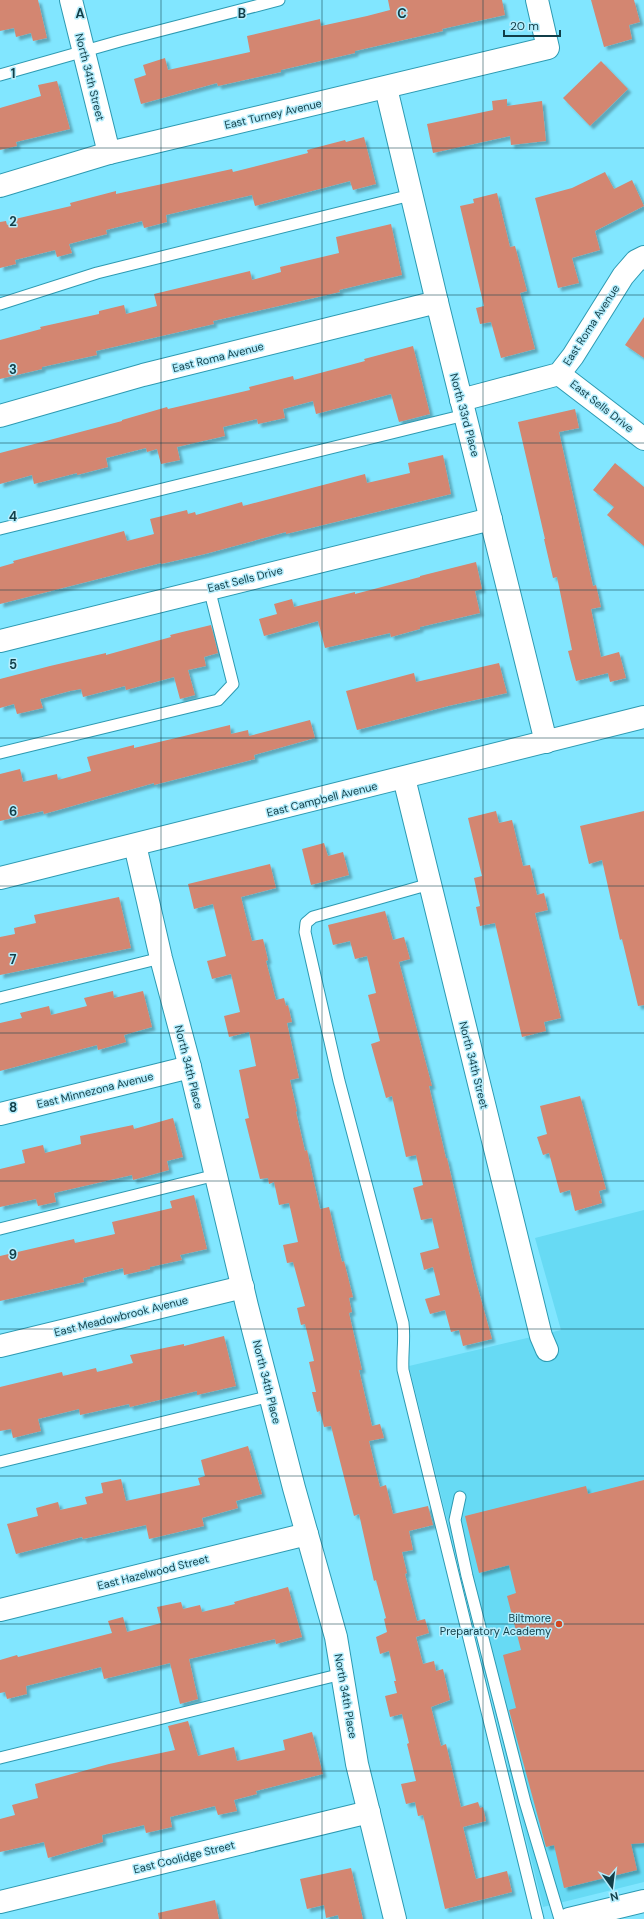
<svg xmlns="http://www.w3.org/2000/svg" width="644" height="1919" font-family="'DM Sans',sans-serif">
<style>
.built{fill:#67daf4}
.building{fill:#d38671;filter:url(#shadow)}
.lines{fill:none;stroke-linecap:round;stroke-linejoin:round}
.service-casing{stroke:#2d9ab2;stroke-width:13}
.minor-casing{stroke:#2d9ab2;stroke-width:24}
.tertiary-casing{stroke:#2d9ab2;stroke-width:24}
.service{stroke:#fff;stroke-width:11}
.minor{stroke:#fff;stroke-width:22}
.tertiary{stroke:#fff;stroke-width:22}
.grid{fill:none;stroke:#113e48;stroke-width:1;stroke-opacity:0.55}
.poi-dot{fill:#d04721;stroke:#b5edfc;stroke-width:1.5}
.labels{text-anchor:middle;stroke-width:3;stroke-linejoin:round;paint-order:stroke}
.street-label{font-size:11px;fill:#113e48;stroke:#b5edfc}
.poi-label{font-size:11px;fill:#113e48;stroke:#b5edfc;text-anchor:end}
.grid-label{font-size:13px;text-anchor:middle;font-weight:bold;fill:#113e48;stroke:#b5edfc;stroke-width:3;stroke-linejoin:round;paint-order:stroke}
</style>
<defs>
<filter id="shadow"><feDropShadow dx="3.5" dy="3.5" stdDeviation="1" flood-color="#0004"/></filter>
</defs>
<rect width="100%" height="100%" fill="#81e6ff"/>
<polygon class="built" points="644,1210 644,1882 543,1907 409,1366 561,1330 535,1238"/>
<g class="building">
<polygon points="0,0 38,0 47,38 33,41 31,33 16,37 14,28 0,31"/>
<polygon points="388,0 502,0 505,15 442,29 443,31 355,51 355,53 281,70 281,72 218,86 217,83 141,104 134,79 146,75 143,65 165,58 168,70 250,52 247,36 320,19 321,26 367,16 390,10"/>
<polygon points="591,0 634,0 640,22 629,25 632,39 604,47"/>
<polygon points="601,61 628,89 590,126 563,98"/>
<polygon points="57,81 70,129 16,142 17,146 0,150 0,108 41,96 38,85"/>
<polygon points="507,99 507,106 542,101 546,141 511,145 510,136 433,153 427,124 493,110 492,101"/>
<polygon points="364,137 376,184 353,190 350,181 255,206 252,195 166,215 167,222 144,228 142,221 106,230 107,234 69,244 72,253 57,257 55,250 15,260 16,264 0,268 0,222 6,221 7,225 16,223 15,219 71,206 70,203 116,191 116,194 232,169 233,172 308,153 307,150 345,140 346,142"/>
<polygon points="605,172 614,189 632,180 644,206 595,231 600,250 572,258 579,283 558,288 535,198 572,188"/>
<polygon points="497,193 510,247 515,246 527,291 520,293 535,349 501,358 491,322 480,324 476,308 484,306 460,206 474,203 473,199"/>
<polygon points="391,224 402,275 339,290 340,292 213,321 214,324 96,351 97,355 42,367 42,369 0,379 0,340 41,329 40,327 99,314 99,311 124,305 126,314 157,306 154,294 250,271 252,280 281,272 280,267 339,253 336,237"/>
<polygon points="644,317 644,358 625,345"/>
<polygon points="413,346 430,414 399,422 391,394 316,414 313,401 283,409 285,418 258,424 257,419 223,427 225,436 177,447 180,460 161,464 157,449 147,452 146,448 106,458 108,467 77,475 77,473 34,484 32,475 0,484 0,453 122,421 122,420 167,407 168,409 250,390 249,387 293,376 294,380 365,361 364,359"/>
<polygon points="575,409 579,428 559,432 593,586 596,585 601,607 591,609 601,657 619,652 626,678 610,682 608,673 576,681 568,651 572,650 557,577 553,578 544,539 545,539 518,422"/>
<polygon points="443,455 451,494 286,534 286,532 205,554 161,564 161,563 0,604 0,567 14,563 13,561 124,531 127,541 154,534 150,519 187,510 188,514 195,512 196,515 242,502 243,506 365,474 367,483 410,473 408,463"/>
<polygon points="615,463 644,487 644,546 607,515 614,507 593,490"/>
<polygon points="476,562 482,589 475,591 480,613 420,627 420,629 391,637 390,633 325,648 318,621 264,636 259,619 277,614 274,604 292,599 294,607 355,592 355,594 420,577 420,576"/>
<polygon points="211,625 218,653 204,657 206,666 188,670 195,695 180,699 174,677 126,690 125,686 83,697 81,689 70,691 40,699 43,708 17,714 14,704 0,708 0,679 50,666 106,653 106,655 171,637 170,635"/>
<polygon points="499,663 507,693 448,706 357,730 346,691 414,673 416,682"/>
<polygon points="310,720 315,738 254,755 255,759 154,785 154,783 44,814 43,811 0,821 0,774 20,769 23,782 57,774 58,780 91,771 87,757 134,745 134,748 230,725 231,734 248,730 249,736"/>
<polygon points="496,811 499,823 512,820 523,866 530,865 537,895 544,893 548,910 535,913 561,1018 544,1022 546,1031 522,1037 495,923 480,926 476,907 480,906 474,878 482,876 468,818"/>
<polygon points="644,811 644,1005 638,1006 622,939 620,940 602,860 589,864 580,826"/>
<polygon points="324,843 328,856 343,852 349,875 311,885 302,849"/>
<polygon points="270,864 276,888 241,897 252,941 263,939 268,960 266,961 276,1000 284,998 286,1006 288,1005 292,1022 287,1023 299,1078 290,1080 297,1111 296,1112 305,1151 307,1150 320,1209 329,1207 342,1262 344,1261 353,1297 349,1298 352,1312 349,1313 362,1370 359,1370 372,1426 380,1424 384,1438 369,1441 380,1487 386,1485 393,1514 428,1506 433,1525 409,1531 413,1550 402,1552 407,1573 405,1574 417,1621 425,1619 429,1633 416,1637 423,1664 434,1661 436,1671 443,1669 450,1700 431,1707 441,1746 446,1744 461,1807 478,1802 480,1808 483,1807 486,1821 463,1827 476,1879 507,1871 512,1892 445,1909 423,1815 418,1816 415,1802 406,1804 401,1784 416,1781 407,1744 409,1743 402,1714 390,1717 385,1696 397,1693 394,1681 396,1681 389,1651 380,1654 376,1637 387,1632 384,1619 386,1618 376,1580 374,1581 359,1514 354,1516 331,1426 324,1427 320,1411 317,1412 312,1392 316,1392 309,1362 314,1361 305,1324 301,1325 297,1308 305,1306 293,1262 287,1263 283,1245 298,1242 289,1203 279,1205 274,1182 269,1184 268,1178 260,1179 245,1119 249,1118 239,1070 256,1066 249,1032 229,1037 224,1016 240,1012 231,974 212,979 207,961 226,956 213,904 194,909 188,884"/>
<polygon points="119,897 131,948 0,975 0,937 15,934 14,928 36,923 34,915"/>
<polygon points="385,911 393,940 404,937 410,959 399,962 432,1086 429,1086 446,1158 447,1158 474,1274 492,1339 463,1346 459,1330 451,1332 445,1310 430,1314 425,1299 440,1295 433,1267 424,1270 420,1253 439,1248 432,1218 421,1220 413,1188 423,1185 416,1155 406,1157 392,1096 386,1098 371,1044 380,1041 368,995 376,993 367,956 355,959 350,941 333,945 328,925"/>
<polygon points="113,991 114,998 143,991 152,1027 124,1035 126,1042 98,1050 97,1045 0,1071 0,1023 22,1018 20,1013 49,1006 51,1015 87,1006 84,998"/>
<polygon points="580,1096 606,1189 599,1191 602,1203 575,1211 570,1190 560,1193 549,1153 543,1155 537,1137 547,1134 540,1106"/>
<polygon points="173,1118 183,1157 167,1161 169,1170 133,1180 132,1175 54,1193 56,1202 38,1206 36,1199 0,1207 0,1169 25,1163 22,1150 43,1145 45,1153 81,1144 80,1136 133,1125 134,1129"/>
<polygon points="194,1195 207,1249 180,1255 182,1260 150,1267 150,1269 124,1275 123,1268 83,1278 84,1282 0,1301 0,1256 74,1239 75,1243 115,1234 112,1222 172,1208 170,1201"/>
<polygon points="224,1336 236,1386 197,1395 197,1391 130,1407 129,1404 80,1415 79,1409 38,1419 41,1431 13,1438 11,1429 0,1431 0,1387 62,1372 63,1376 96,1368 97,1372 133,1363 130,1355 184,1344 184,1346"/>
<polygon points="248,1446 262,1494 236,1501 238,1508 202,1518 204,1526 149,1539 146,1525 83,1539 82,1537 16,1554 7,1524 38,1516 36,1508 58,1502 60,1510 87,1504 85,1497 103,1493 101,1483 121,1479 126,1501 200,1485 198,1478 205,1476 201,1460"/>
<polygon points="644,1480 644,1843 631,1844 637,1870 564,1888 554,1845 546,1847 509,1710 516,1708 503,1655 521,1650 507,1596 516,1593 509,1565 479,1573 465,1516 586,1486 588,1494"/>
<polygon points="288,1587 302,1637 276,1644 275,1639 189,1659 198,1699 180,1704 170,1663 104,1679 101,1667 26,1686 27,1694 7,1699 5,1692 0,1693 0,1660 17,1655 18,1657 112,1633 108,1621 123,1617 127,1632 161,1623 157,1607 181,1602 183,1609 200,1605 202,1612 235,1604 234,1602"/>
<polygon points="188,1721 198,1756 234,1747 237,1761 285,1750 283,1740 312,1732 323,1774 256,1791 257,1794 234,1800 237,1811 218,1815 215,1806 170,1817 172,1827 146,1833 144,1825 102,1835 103,1842 48,1858 44,1842 0,1852 0,1819 15,1815 12,1805 38,1798 35,1784 109,1764 175,1750 168,1726"/>
<polygon points="351,1868 363,1919 339,1919 338,1915 326,1918 324,1905 307,1909 300,1879"/>
<polygon points="215,1900 219,1919 159,1919 158,1913"/>
</g>
<g class="lines">
<defs>
<g id="service">
<polyline points="0,75 120,41 279,0"/>
<polyline points="0,304 97,273 411,195"/>
<polyline points="0,529 465,415"/>
<polyline points="0,753 218,700 233,684 209,588"/>
<path d="M430,884L313,917L306,923L305,932L339,1081L403,1323C405,1339 402,1354 403,1370L538,1919"/>
<polyline points="0,998 161,958"/>
<polyline points="0,1229 216,1175"/>
<polyline points="0,1462 271,1396"/>
<polyline points="460,1497 455,1520 467,1576 525,1802 560,1919"/>
<polyline points="0,1758 342,1674"/>
</g>
<g id="minor">
<polyline points="71,0 109,153"/>
<polyline points="386,88 437,302 546,742"/>
<polyline points="0,186 109,153 548,48 537,0"/>
<polyline points="559,374 644,439"/>
<polyline points="461,400 559,374 573,356 623,276 636,261 644,257"/>
<polyline points="0,416 143,375 437,302"/>
<polyline points="0,641 491,519"/>
<polyline points="404,778 541,1336 547,1350"/>
<polyline points="135,845 161,958 190,1067 247,1306 294,1488 336,1637 357,1764 395,1919"/>
<polyline points="0,1114 190,1067"/>
<polyline points="0,1346 243,1287"/>
<polyline points="0,1610 307,1534"/>
<polyline points="0,1902 369,1812"/>
<polyline points="569,1919 644,1901"/>
</g>
<polyline id="tertiary" points="0,878 644,717"/>
</defs>
<use href="#service" class="service-casing"/>
<use href="#minor" class="minor-casing"/>
<use href="#tertiary" class="tertiary-casing"/>
<use href="#service" class="service"/>
<use href="#minor" class="minor"/>
<use href="#tertiary" class="tertiary"/>
</g>
<path class="grid" d="M161,0V1919M322,0V1919M483,0V1919M0,148H644M0,295H644M0,443H644M0,590H644M0,738H644M0,886H644M0,1033H644M0,1181H644M0,1329H644M0,1476H644M0,1624H644M0,1771H644"/>
<circle class="poi-dot" cx="559" cy="1624" r="4"/>
<g class="labels">
<g class="street-label">
<text transform="translate(90 77) rotate(76)" y="4">North 34th Street</text>
<text transform="translate(273 114) rotate(-13)" y="4">East Turney Avenue</text>
<text transform="translate(591 325) rotate(-57)" y="4">East Roma Avenue</text>
<text transform="translate(218 357) rotate(-14)" y="4">East Roma Avenue</text>
<text transform="translate(602 406) rotate(38)" y="4">East Sells Drive</text>
<text transform="translate(465 415) rotate(75)" y="4">North 33rd Place</text>
<text transform="translate(245 579) rotate(-14)" y="4">East Sells Drive</text>
<text transform="translate(322 799) rotate(-14)" y="4">East Campbell Avenue</text>
<text transform="translate(474 1065) rotate(76)" y="4">North 34th Street</text>
<text transform="translate(189 1067) rotate(76)" y="4">North 34th Place</text>
<text transform="translate(95 1090) rotate(-14)" y="4">East Minnezona Avenue</text>
<text transform="translate(121 1316) rotate(-14)" y="4">East Meadowbrook Avenue</text>
<text transform="translate(267 1382) rotate(76)" y="4">North 34th Place</text>
<text transform="translate(153 1572) rotate(-14)" y="4">East Hazelwood Street</text>
<text transform="translate(346 1696) rotate(80)" y="4">North 34th Place</text>
<text transform="translate(184 1857) rotate(-14)" y="4">East Coolidge Street</text>
</g>
<g class="poi-label">
<text x="551" y="1622">Biltmore<tspan x="551" dy="13">Preparatory Academy</tspan></text>
</g>
</g>
<g class="grid-label">
<text x="80" y="18">A</text>
<text x="242" y="18">B</text>
<text x="402" y="18">C</text>
<text x="13" y="78">1</text>
<text x="13" y="226">2</text>
<text x="13" y="374">3</text>
<text x="13" y="521">4</text>
<text x="13" y="669">5</text>
<text x="13" y="816">6</text>
<text x="13" y="964">7</text>
<text x="13" y="1112">8</text>
<text x="13" y="1259">9</text>
</g>
<g transform="translate(612 1887) rotate(166)" stroke="#b5edfc" stroke-width="3" paint-order="stroke">
<path d="M0-3L7 15L0 10L-7 15Z" fill="#113e48"/>
<text y="-6" font-size="11" font-weight="bold" text-anchor="middle" fill="#113e48">N</text>
</g>
<path d="M504 30v6h56v-6" fill="none" stroke="#113e48" stroke-width="2"/>
<text x="510" y="30" font-size="12" fill="#113e48" stroke="#b5edfc" stroke-width="3" paint-order="stroke">20 m</text>
</svg>
